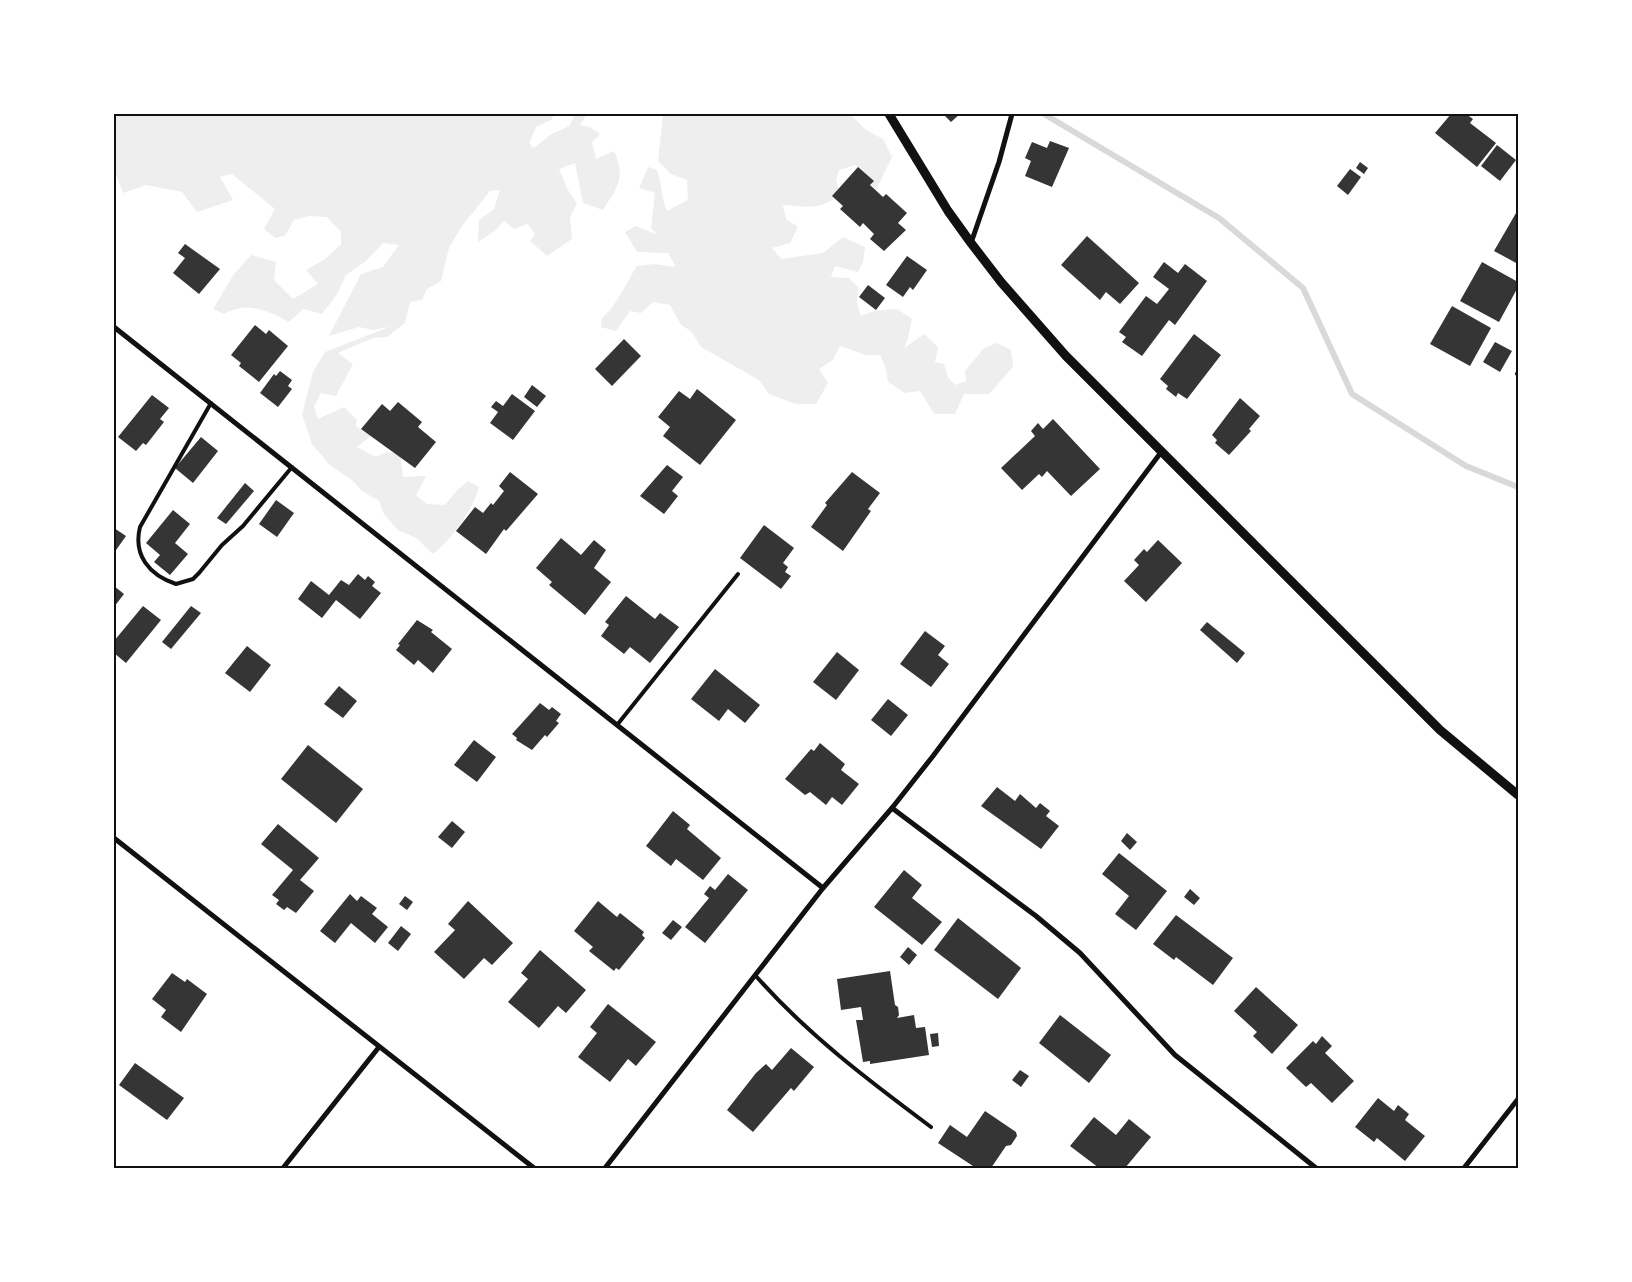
<svg xmlns="http://www.w3.org/2000/svg" width="1632" height="1282" font-family="'Sofia Sans Condensed',sans-serif">
<style>
.green{fill:#eee}
.lines{fill:none;stroke-linecap:round;stroke-linejoin:round}
.stream{stroke:#d9d9d9;stroke-width:6}
.building{fill:#353535}
.service{stroke:#111;stroke-width:4}
.minor{stroke:#111;stroke-width:5}
.tertiary{stroke:#111;stroke-width:9}
.neatline{fill:none;stroke:#111;stroke-width:2}
</style>
<rect width="100%" height="100%" fill="#fff"/>
<g class="green">
<path d="M114,114H555L551,120L536,127L529,143L534,148L550,135L569,126L575,114H587L580,125L590,127L600,134L592,142L596,159L614,151C626,179 618,186 603,210L583,203L575,163L559,169L568,190L577,203L570,217L572,239L547,256L530,241L535,234L528,224L514,229L504,221L496,230L478,242L479,220L494,209L500,190L490,191L462,226L449,248L441,281L427,289L422,300L410,302L405,323L387,337L373,338L338,353L353,364L336,396L321,393L314,407L318,419L344,407L357,420L356,426L371,436L357,447L376,457L386,452L400,454L403,477L426,476L416,495L427,504L445,505L457,490L468,481L479,487C473,510 452,539 433,554L416,538L398,530L384,514L379,501L362,491L352,480L331,466L312,444L302,415L313,372L325,352L389,327L373,330L359,327L329,336L361,274L383,267L399,245L383,243L366,261L346,275L336,296L322,314L303,309L289,322C267,310 247,301 224,314L213,309L234,274L251,255L276,262L274,280L293,299L318,284L306,270L325,259L341,244V232L327,217L309,216L294,220L285,236L275,238L264,229L275,209L232,174L220,177L233,200L197,212L182,192L146,185L123,193L116,174L114,175Z"/>
<path d="M668,114H852V116L866,130L883,139L892,157L876,190L856,165L839,170L836,179L840,195C819,210 808,207 783,205L786,219L798,227L790,243L772,248L781,259L823,253L843,237L865,247L863,262L858,272L835,266L831,277L849,278L858,287L857,304L861,316L874,311L897,309L912,319L908,338L904,348L924,334L938,347L935,362L944,364L948,377L955,385L966,381L965,371L984,348L997,343L1011,350L1013,367L989,394H964L955,414H934L920,391L905,393L888,382L886,369L880,355H866L840,346L833,360L819,369L828,383L816,404H796L769,394L759,380L701,347L691,331L681,325L670,305L653,302L641,313L630,311L616,331L601,327L602,318C617,305 626,283 637,266L654,264L676,267L668,253L637,252L625,232L636,226L658,235L651,228L655,193L639,188L648,167L657,170C662,184 661,198 667,211L688,200L687,180L671,174L658,161L663,115Z"/>
</g>
<g class="lines">
<polyline class="stream" points="1044,114 1219,218 1303,288 1352,394 1466,466 1518,487"/>
</g>
<g class="building">
<polygon points="943,114 960,114 951,122"/>
<polygon points="1451,114 1466,114 1473,119 1470,123 1496,143 1477,167 1435,133"/>
<polygon points="1050,141 1069,148 1052,187 1025,176 1031,161 1025,158 1032,142 1047,148"/>
<polygon points="1497,145 1516,160 1500,181 1481,166"/>
<polygon points="1360,162 1368,168 1364,174 1356,168"/>
<polygon points="858,167 874,181 870,185 883,197 886,194 907,213 898,223 906,230 884,251 870,239 874,234 863,223 860,227 840,209 843,206 832,196"/>
<polygon points="1350,169 1361,177 1348,195 1337,186"/>
<polygon points="1516,213 1518,214 1518,264 1494,251"/>
<polygon points="1087,236 1139,283 1120,304 1106,292 1100,300 1061,265"/>
<polygon points="185,244 220,269 199,294 173,273 185,258 178,253"/>
<polygon points="907,256 927,270 913,290 910,287 903,297 886,285"/>
<polygon points="1164,262 1178,273 1185,264 1207,281 1175,325 1169,320 1142,356 1122,342 1126,337 1119,332 1146,296 1157,304 1169,289 1153,277"/>
<polygon points="1482,262 1518,282 1518,287 1499,322 1460,301"/>
<polygon points="868,285 885,298 876,310 859,297"/>
<polygon points="1452,306 1491,328 1470,366 1430,344"/>
<polygon points="255,325 266,334 269,330 288,346 259,382 239,366 241,363 231,355"/>
<polygon points="1194,334 1221,355 1187,399 1178,393 1176,397 1166,389 1168,386 1160,379"/>
<polygon points="624,339 641,356 612,386 595,369"/>
<polygon points="1495,342 1512,351 1500,372 1483,362"/>
<polygon points="280,371 292,380 288,386 292,389 278,407 260,393 274,374 276,376"/>
<polygon points="532,385 546,396 537,407 524,397"/>
<polygon points="697,389 736,420 700,465 663,436 670,427 658,417 679,391 690,399"/>
<polygon points="512,394 535,411 513,440 490,423 498,412 491,407 496,401 503,406"/>
<polygon points="152,395 169,408 160,419 164,422 146,445 143,443 136,451 118,437"/>
<polygon points="1240,398 1260,416 1249,429 1251,431 1229,455 1215,443 1217,440 1212,435"/>
<polygon points="398,402 422,422 418,427 436,442 415,468 361,429 382,404 390,411"/>
<polygon points="1053,419 1100,469 1071,496 1047,471 1042,477 1039,474 1022,490 1001,468 1035,436 1031,431 1038,423 1043,429"/>
<polygon points="201,437 218,451 193,483 175,468"/>
<polygon points="667,465 683,477 672,491 678,496 664,514 640,496"/>
<polygon points="510,472 538,494 506,531 504,529 486,554 456,531 475,507 483,513 491,503 493,505 504,491 499,486"/>
<polygon points="852,472 880,493 868,509 871,511 843,551 811,527 827,505 825,503"/>
<polygon points="245,483 254,491 226,524 217,518"/>
<polygon points="276,500 294,513 277,537 259,524"/>
<polygon points="173,510 190,524 175,543 188,554 170,575 154,562 160,555 146,543"/>
<polygon points="764,525 794,548 783,563 788,567 785,572 791,576 781,589 740,558"/>
<polygon points="114,528 126,536 114,553"/>
<polygon points="561,538 581,555 594,540 606,550 594,568 611,582 585,615 549,585 552,582 536,568"/>
<polygon points="1158,540 1182,563 1146,602 1124,581 1139,565 1134,560 1144,549 1147,552"/>
<polygon points="358,574 365,580 368,576 375,582 372,586 381,593 360,619 336,600 322,618 298,599 311,581 329,595 341,580 349,585"/>
<polygon points="114,586 124,594 114,607"/>
<polygon points="626,596 655,619 660,613 679,627 650,663 630,647 624,654 601,636 609,625 605,622"/>
<polygon points="143,606 161,620 126,663 114,653 114,641"/>
<polygon points="191,606 201,613 171,649 162,642"/>
<polygon points="417,620 433,630 431,632 452,649 433,673 418,660 414,665 396,650 400,645 398,644"/>
<polygon points="1207,622 1245,653 1237,663 1200,630"/>
<polygon points="925,631 945,646 938,655 949,664 931,687 900,664"/>
<polygon points="247,646 271,665 250,692 225,673"/>
<polygon points="837,652 859,670 836,700 813,682"/>
<polygon points="715,669 760,705 745,723 728,709 719,721 691,699"/>
<polygon points="339,686 357,701 343,718 324,704"/>
<polygon points="888,699 908,715 891,736 871,720"/>
<polygon points="540,703 549,710 552,707 561,714 556,721 559,723 547,737 545,735 532,750 516,740 517,738 512,734"/>
<polygon points="474,740 496,757 477,782 454,765"/>
<polygon points="820,743 845,764 841,770 859,784 842,805 832,797 826,805 810,792 805,795 785,779 811,749 814,751"/>
<polygon points="308,745 363,789 336,823 281,779"/>
<polygon points="997,787 1015,801 1020,794 1036,808 1040,803 1050,811 1046,816 1059,826 1041,849 981,806"/>
<polygon points="673,811 690,825 687,829 721,858 703,880 676,859 671,866 646,846"/>
<polygon points="452,821 465,832 452,848 438,837"/>
<polygon points="278,824 319,858 300,880 314,891 296,913 287,907 284,910 276,904 279,900 272,895 293,870 261,844"/>
<polygon points="1127,833 1137,842 1130,850 1121,841"/>
<polygon points="1119,853 1167,891 1136,930 1115,914 1129,896 1102,874"/>
<polygon points="904,870 922,885 912,898 942,922 922,945 874,907"/>
<polygon points="728,874 748,890 705,943 685,927 709,898 704,894 710,886 715,890"/>
<polygon points="1190,889 1200,898 1194,905 1184,897"/>
<polygon points="350,894 357,901 361,896 377,908 372,914 388,927 375,943 351,923 335,943 320,931"/>
<polygon points="405,896 413,902 407,910 399,904"/>
<polygon points="468,901 513,943 492,965 484,958 464,979 434,952 455,930 448,924"/>
<polygon points="598,901 617,917 620,913 644,932 642,935 645,938 619,970 616,968 614,971 589,951 593,947 574,931"/>
<polygon points="1176,915 1233,958 1213,985 1176,957 1174,960 1153,944"/>
<polygon points="958,918 1021,968 998,999 934,950"/>
<polygon points="673,920 682,927 671,940 662,933"/>
<polygon points="401,926 411,934 398,951 388,943"/>
<polygon points="908,947 917,955 909,965 900,957"/>
<polygon points="540,950 586,990 566,1013 558,1006 539,1028 508,1002 528,979 521,973"/>
<polygon points="890,971 895,1005 898,1007 899,1015 897,1018 914,1015 916,1028 925,1027 929,1055 870,1064 870,1061 863,1062 856,1020 863,1020 861,1007 841,1010 837,979"/>
<polygon points="172,973 185,982 187,979 207,994 181,1032 161,1017 166,1010 152,999"/>
<polygon points="1256,987 1298,1025 1272,1054 1253,1036 1257,1032 1234,1011"/>
<polygon points="608,1004 656,1042 636,1066 628,1059 610,1082 578,1057 597,1033 590,1027"/>
<polygon points="1060,1015 1111,1055 1089,1083 1039,1043"/>
<polygon points="938,1033 939,1046 932,1047 930,1034"/>
<polygon points="1322,1036 1332,1046 1325,1053 1354,1081 1332,1103 1311,1083 1306,1087 1286,1068 1313,1041 1316,1044"/>
<polygon points="791,1048 814,1067 794,1091 791,1088 753,1132 727,1110 756,1073 766,1064 772,1070"/>
<polygon points="135,1063 184,1098 167,1120 119,1085"/>
<polygon points="1020,1070 1029,1076 1021,1087 1012,1080"/>
<polygon points="1378,1098 1394,1111 1398,1105 1409,1114 1405,1120 1425,1136 1405,1161 1377,1138 1374,1142 1355,1127"/>
<polygon points="985,1111 1016,1132 1017,1136 1011,1145 1006,1146 991,1168 976,1168 938,1143 950,1125 967,1137"/>
<polygon points="1094,1117 1116,1135 1129,1119 1151,1137 1125,1168 1099,1168 1070,1146"/>
</g>
<g class="lines">
<g class="service">
<polyline points="1517,374 1518,372"/>
<path d="M211,403L140,527C133,555 149,575 176,584L193,579L199,573L222,545L243,526L292,467"/>
<polyline points="617,725 738,574"/>
<path d="M755,975C807,1034 868,1080 931,1127"/>
</g>
<g class="minor">
<polyline points="971,243 999,162 1012,114"/>
<polyline points="114,327 823,888"/>
<polyline points="892,808 1036,916 1080,953 1175,1055 1316,1168"/>
<polyline points="114,838 534,1168"/>
<polyline points="283,1168 379,1047"/>
<polyline points="605,1168 823,888 892,808 933,756 1162,451"/>
<polyline points="1464,1168 1518,1099"/>
</g>
<polyline class="tertiary" points="889,114 948,211 971,243 1001,282 1066,356 1440,730 1518,795"/>
</g>
<rect width="1632" height="1282" fill="none" stroke="#ffffff" stroke-width="230"/>
<rect x="115" y="115" width="1402" height="1052" class="neatline"/>
</svg>
